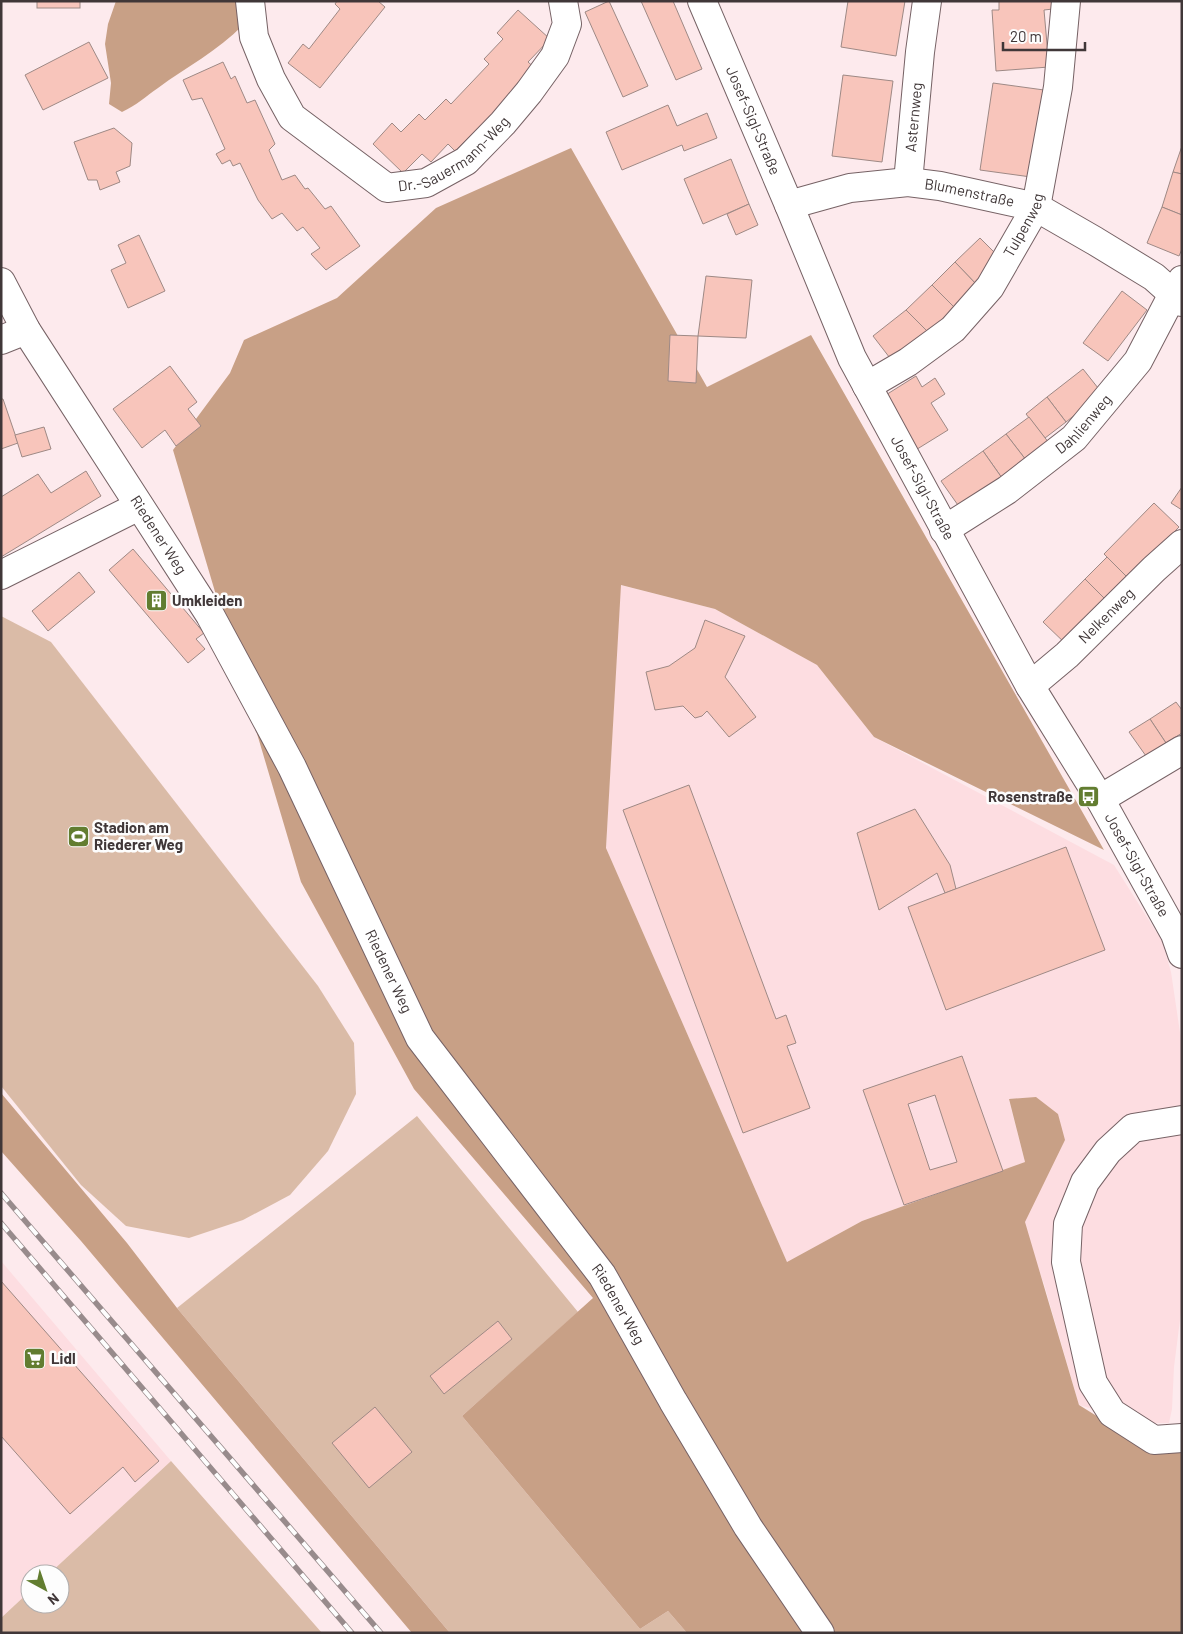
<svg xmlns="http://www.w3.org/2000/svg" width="1183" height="1634" font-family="Barlow,sans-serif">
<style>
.built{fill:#fddde1}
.green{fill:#dabba7}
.forest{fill:#c8a086}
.building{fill:#f8c5bb;stroke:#9e8985;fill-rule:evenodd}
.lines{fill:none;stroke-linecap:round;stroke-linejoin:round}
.minor-casing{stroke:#766265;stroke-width:30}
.minor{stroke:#fff;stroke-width:28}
.rail-casing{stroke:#988b8c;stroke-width:5.5}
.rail{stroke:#fdfdfd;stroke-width:4;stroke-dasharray:11;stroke-linecap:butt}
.labels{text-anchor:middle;stroke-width:5;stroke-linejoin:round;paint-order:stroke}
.street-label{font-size:15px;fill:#403738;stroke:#fdfdfd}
.poi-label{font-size:15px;font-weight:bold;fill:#403738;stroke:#fdfdfd;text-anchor:start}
</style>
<rect width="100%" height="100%" fill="#fdeaed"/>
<g class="built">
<polygon points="620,585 715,609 817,665 874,737 1114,865 1162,941 1171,972 1182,1046 1182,1304 1174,1367 1172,1409 1169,1423 1144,1423 1079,1405 1044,1284 1019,1217 1065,1140 1009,1100 1025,1162 862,1221 787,1262 606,848"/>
<polygon points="1,1261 171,1461 49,1574 30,1574 30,1591 1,1618"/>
</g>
<g class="green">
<polygon points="1,616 51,642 318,986 354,1043 356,1094 328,1151 290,1195 243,1220 189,1238 126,1226 81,1185 1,1086"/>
<polygon points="417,1116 578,1312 462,1416 640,1629 668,1611 687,1633 450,1633 177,1308"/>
<polygon points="171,1461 322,1633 1,1633 1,1618 30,1591 30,1604 60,1604 60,1574 49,1574"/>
</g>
<g class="forest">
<path d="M116,1H242L243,25C218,51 186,67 158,88C145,97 137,105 122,112L109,104L111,83L105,44L108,24Z"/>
<polygon points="571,148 707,387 811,335 1104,850 874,737 817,665 715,609 621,585 606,848 787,1262 862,1221 1025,1162 1009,1099 1036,1097 1058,1114 1065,1140 1025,1222 1079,1405 1148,1448 1182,1451 1182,1633 687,1633 668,1611 640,1629 462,1416 593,1298 414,1089 301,882 173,450 230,373 244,340 337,298 436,208"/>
<polygon points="1,1093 127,1243 177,1308 450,1633 412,1633 81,1241 1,1151"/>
</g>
<g class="building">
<rect x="37" y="1" width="43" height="7"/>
<polygon points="337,1 378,1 385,7 320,88 288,63 303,44 309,49 340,9 335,4"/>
<polygon points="609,1 648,86 623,97 585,12"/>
<polygon points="641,1 673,1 702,69 676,80"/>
<polygon points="848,1 905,1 896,56 841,47"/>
<polygon points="999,1 1052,1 1053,9 1044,10 1049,67 996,71 992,10 999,10"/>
<polygon points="518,10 550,39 528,62 536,69 482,136 476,130 455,151 448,144 431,162 422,154 403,173 373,144 392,123 401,132 419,114 425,120 446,99 451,104 489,64 484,59 503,39 497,33"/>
<polygon points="89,42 108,78 43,110 25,75"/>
<polygon points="223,62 231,79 235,76 247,103 255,100 275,144 269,150 282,180 295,175 305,189 308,188 325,209 331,206 360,246 326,270 311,254 320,248 303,227 297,231 282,213 272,219 258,200 240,163 233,166 230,160 222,164 216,154 225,149 212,120 202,98 192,100 183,80"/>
<polygon points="843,75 893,81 882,162 832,156"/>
<polygon points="993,83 1044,90 1031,177 980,170"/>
<polygon points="668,105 677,126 707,113 717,138 684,151 682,145 622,170 606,132"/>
<polygon points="114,128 132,143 130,166 116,172 120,182 100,190 97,180 88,180 74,142"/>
<polygon points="1182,146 1182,174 1173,172"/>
<polygon points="731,159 749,204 703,224 684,179"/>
<polygon points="1173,172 1182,174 1182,215 1162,207"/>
<polygon points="749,204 758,225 736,235 727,214"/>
<polygon points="1162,207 1182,215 1182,249 1179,256 1147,243"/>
<polygon points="139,235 165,291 128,308 111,270 126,263 118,245"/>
<polygon points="980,238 1002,260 976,284 955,262"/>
<polygon points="955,262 976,284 954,307 932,285"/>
<polygon points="706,276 752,280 746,338 698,336"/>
<polygon points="932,285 954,307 929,333 906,310"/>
<polygon points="1122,291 1147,310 1108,361 1083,343"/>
<polygon points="906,310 929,333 893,362 873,336"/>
<polygon points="670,335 698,336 696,383 668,381"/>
<polygon points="170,366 197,402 188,409 201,426 176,446 165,430 142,448 113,409"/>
<polygon points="1083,369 1102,393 1066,422 1047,397"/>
<polygon points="916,376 922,387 935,378 945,394 931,403 948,430 914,451 881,398"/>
<polygon points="1047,397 1066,422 1045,438 1026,414"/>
<polygon points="1,399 3,399 18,443 1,449"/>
<polygon points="1029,417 1049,443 1026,460 1006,434"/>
<polygon points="44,427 51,449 22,457 15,435"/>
<polygon points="1006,434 1026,460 1002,478 983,451"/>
<polygon points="983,451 1002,478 960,508 941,481"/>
<polygon points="86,471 101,496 1,557 1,497 38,474 51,493"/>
<polygon points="1182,487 1182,510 1171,503"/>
<polygon points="1154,503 1179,527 1128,578 1104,554"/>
<polygon points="133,549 204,633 196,639 205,649 188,663 109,570"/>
<polygon points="1107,557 1128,578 1109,603 1085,579"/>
<polygon points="79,572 95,592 48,631 32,611"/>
<polygon points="1085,579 1109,603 1068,646 1043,622"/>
<polygon points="705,620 745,636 725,677 756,717 729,737 707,711 702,716 695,718 683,706 655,710 646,672 669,666 695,648"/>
<polygon points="1176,702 1182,710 1182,733 1166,743 1150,719"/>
<polygon points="1150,719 1166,743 1146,756 1129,732"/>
<polygon points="689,785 776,1019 786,1015 796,1043 787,1046 810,1108 743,1133 623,810"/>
<polygon points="915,809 950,865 956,889 945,893 937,873 879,910 857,833"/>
<polygon points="1066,847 1105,950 946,1010 908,907"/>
<path d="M962,1056L1003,1171L904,1205L863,1090ZM935,1095L957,1162L930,1170L908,1104Z"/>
<polygon points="1,1281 159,1461 135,1482 123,1467 70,1514 1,1436"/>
<polygon points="498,1321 512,1339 444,1394 430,1376"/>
<polygon points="375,1407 412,1452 369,1488 332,1443"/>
</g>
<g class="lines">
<defs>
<g id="minor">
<path id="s1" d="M250,1L254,37L271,79L292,117L387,188L426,183L466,161L503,123L529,92L555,56L567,24L563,1"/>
<path id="s2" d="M702,1L789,205L852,358L1030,686L1100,799L1175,934L1182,954"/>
<path id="s3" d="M908,182L920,52L927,1"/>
<path id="s4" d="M789,205L850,188L908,182L940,186L1036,207L1095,241L1154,277L1182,302"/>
<path id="s5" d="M1,282L26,330L210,615L292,767L420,1038L602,1275L673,1401L748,1527L820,1633"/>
<polyline points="1,340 26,330"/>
<path id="s6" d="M867,386L908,362L953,329L990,287L1036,207L1058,87L1066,1"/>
<path id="s7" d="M944,530L1007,490L1074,438L1138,361L1173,294L1182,280"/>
<polyline points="1,575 139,506"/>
<path id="s8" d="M1030,686L1067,655L1154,569L1182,544"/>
<polyline points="1100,799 1182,750"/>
<polyline points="1182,1120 1133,1128 1108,1151 1085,1182 1068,1224 1066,1262 1093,1383 1112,1413 1154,1440 1182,1438"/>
</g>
</defs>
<use href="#minor" class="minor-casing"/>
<use href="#minor" class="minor"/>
<defs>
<g id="rail">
<polyline points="1,1193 381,1633"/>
<polyline points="1,1223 352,1633"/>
</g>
</defs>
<use href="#rail" class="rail-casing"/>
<use href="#rail" class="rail"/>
</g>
<defs>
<symbol id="building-square" viewBox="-11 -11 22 22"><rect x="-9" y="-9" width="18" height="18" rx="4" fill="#627d30" stroke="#fdfdfd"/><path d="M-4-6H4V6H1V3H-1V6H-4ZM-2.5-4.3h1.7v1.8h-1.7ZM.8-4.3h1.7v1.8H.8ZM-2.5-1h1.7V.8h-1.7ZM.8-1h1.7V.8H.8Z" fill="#fff"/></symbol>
<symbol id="bus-square" viewBox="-11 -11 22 22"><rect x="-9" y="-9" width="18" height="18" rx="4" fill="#627d30" stroke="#fdfdfd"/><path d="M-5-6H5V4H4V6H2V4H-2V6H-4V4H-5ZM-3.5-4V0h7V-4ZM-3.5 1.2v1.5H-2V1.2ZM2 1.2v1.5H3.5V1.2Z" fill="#fff"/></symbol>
<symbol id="stadium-square" viewBox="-11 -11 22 22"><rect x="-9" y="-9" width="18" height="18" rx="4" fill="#627d30" stroke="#fdfdfd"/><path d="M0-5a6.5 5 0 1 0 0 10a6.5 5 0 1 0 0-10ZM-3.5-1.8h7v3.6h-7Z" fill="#fff"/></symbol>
<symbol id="supermarket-square" viewBox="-11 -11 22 22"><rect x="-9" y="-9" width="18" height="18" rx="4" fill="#627d30" stroke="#fdfdfd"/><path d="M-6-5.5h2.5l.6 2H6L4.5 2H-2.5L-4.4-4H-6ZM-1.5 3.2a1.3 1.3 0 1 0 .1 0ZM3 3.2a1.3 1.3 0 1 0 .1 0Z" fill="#fff"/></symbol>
</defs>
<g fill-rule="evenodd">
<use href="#building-square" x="144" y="588" width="25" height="25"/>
<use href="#bus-square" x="1076" y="784" width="25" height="25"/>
<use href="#stadium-square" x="66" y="824" width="25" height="25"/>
<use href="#supermarket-square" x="22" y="1346" width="25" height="25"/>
</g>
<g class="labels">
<g class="street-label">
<text dy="5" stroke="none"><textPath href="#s3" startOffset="65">Asternweg</textPath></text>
<text dy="5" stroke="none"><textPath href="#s2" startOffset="130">Josef-Sigl-Straße</textPath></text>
<text dy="5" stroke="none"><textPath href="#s1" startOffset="321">Dr.-Sauermann-Weg</textPath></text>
<text dy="5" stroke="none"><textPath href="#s4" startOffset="184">Blumenstraße</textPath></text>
<text dy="5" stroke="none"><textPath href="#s6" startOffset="230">Tulpenweg</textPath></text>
<text dy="5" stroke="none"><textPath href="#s7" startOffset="176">Dahlienweg</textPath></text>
<text dy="5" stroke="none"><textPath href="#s2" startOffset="535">Josef-Sigl-Straße</textPath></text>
<text dy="5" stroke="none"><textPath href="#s5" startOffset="298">Riedener Weg</textPath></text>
<text dy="5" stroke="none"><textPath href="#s8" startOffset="104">Nelkenweg</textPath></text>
<text dy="5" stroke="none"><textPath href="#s2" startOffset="969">Josef-Sigl-Straße</textPath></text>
<text dy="5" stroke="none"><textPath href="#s5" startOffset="792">Riedener Weg</textPath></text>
<text dy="5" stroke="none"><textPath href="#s5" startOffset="1198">Riedener Weg</textPath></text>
</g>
<g class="poi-label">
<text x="172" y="606">Umkleiden</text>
<text x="1073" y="802" text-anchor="end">Rosenstraße</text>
<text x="94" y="833">Stadion am<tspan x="94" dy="17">Riederer Weg</tspan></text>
<text x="51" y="1364">Lidl</text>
</g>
</g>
<rect width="1183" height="1634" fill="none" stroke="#403738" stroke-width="5"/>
<g transform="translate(45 1589) rotate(140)"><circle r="24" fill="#fdfdfd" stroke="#b1aeae"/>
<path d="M0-4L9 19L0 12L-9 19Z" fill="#627d30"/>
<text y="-8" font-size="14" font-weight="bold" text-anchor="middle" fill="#403738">N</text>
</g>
<path d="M1003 42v8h82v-8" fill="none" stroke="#403738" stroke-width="2.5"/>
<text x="1010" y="42" font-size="15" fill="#403738" stroke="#fdfdfd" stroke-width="4" paint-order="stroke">20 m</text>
</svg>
